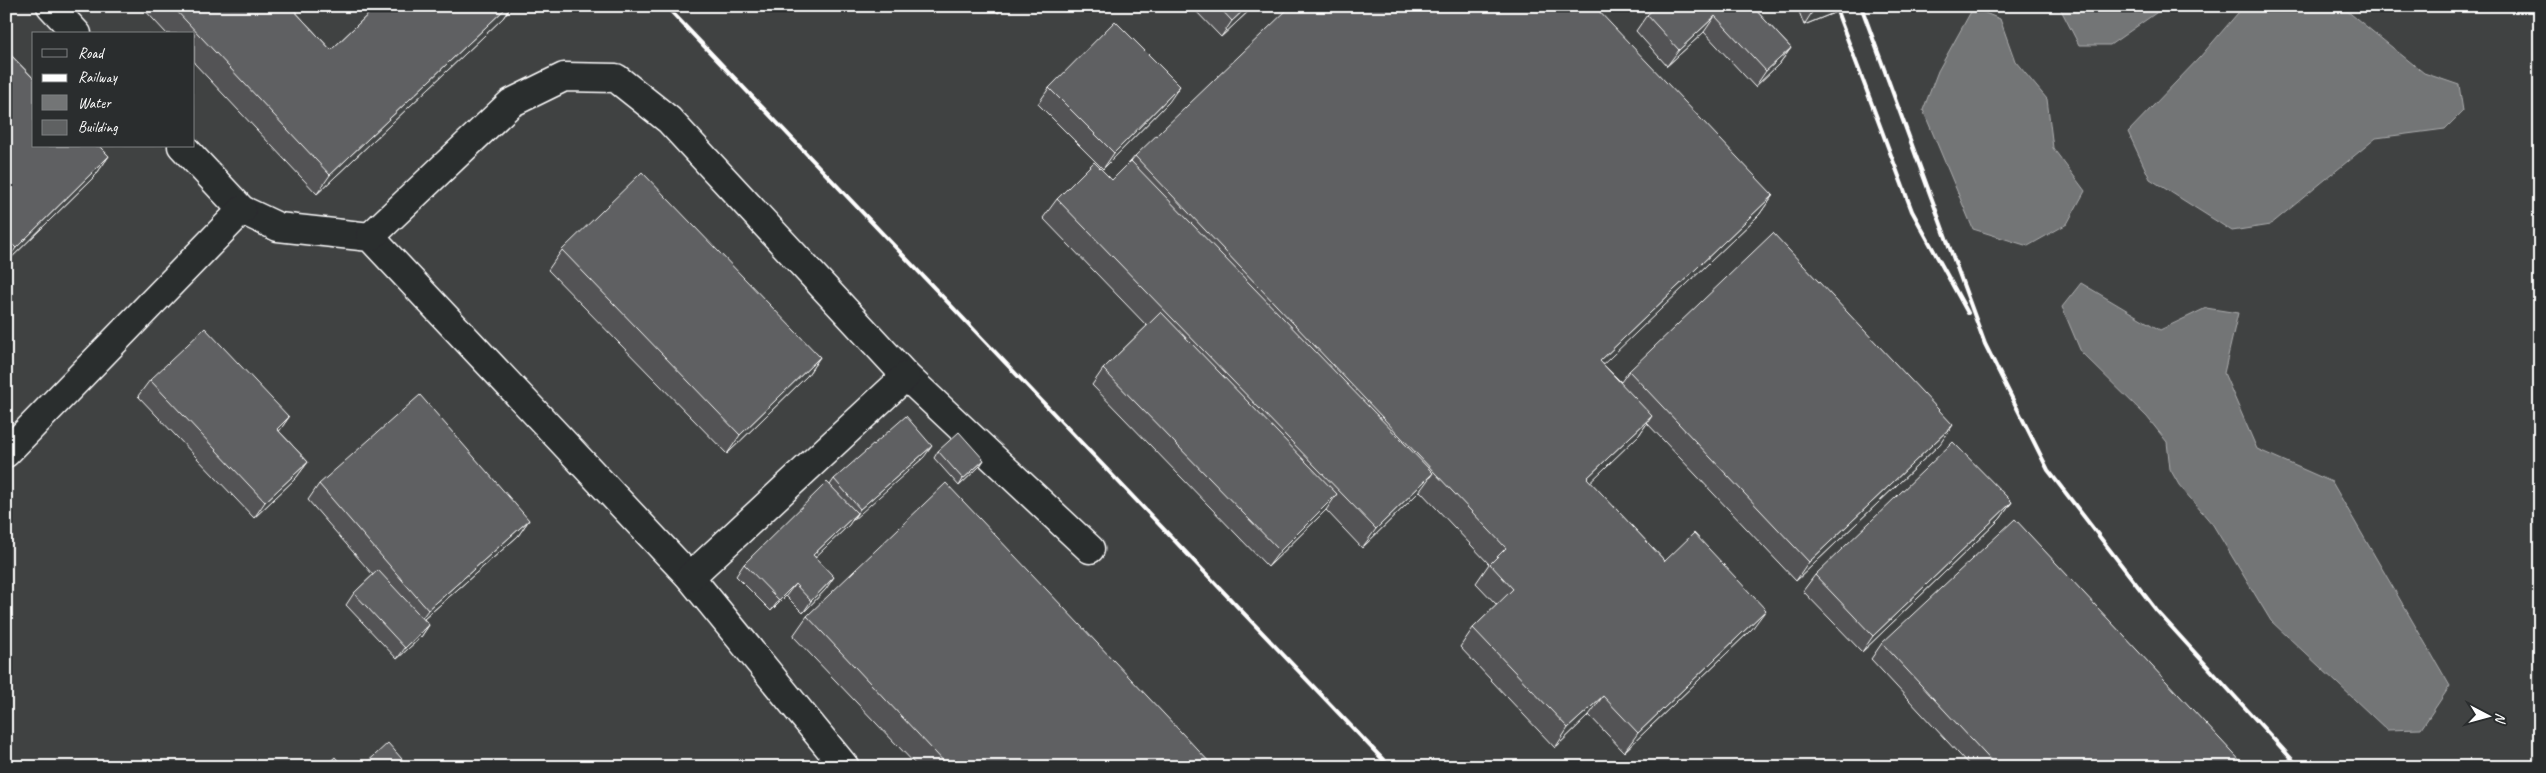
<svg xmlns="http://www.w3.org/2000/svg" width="2546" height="773" font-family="Caveat,sans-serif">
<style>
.built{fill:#404243;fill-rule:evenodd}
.water{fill:#737576;stroke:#abacad}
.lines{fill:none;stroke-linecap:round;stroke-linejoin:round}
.minor-casing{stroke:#fff;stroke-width:31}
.minor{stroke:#2a2d2e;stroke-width:28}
.rail{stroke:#fff;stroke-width:4}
.wall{fill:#525354;stroke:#fff}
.shaded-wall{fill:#424445;stroke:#fff}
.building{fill:#5f6162;stroke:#fff}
</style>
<rect width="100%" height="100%" fill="#333536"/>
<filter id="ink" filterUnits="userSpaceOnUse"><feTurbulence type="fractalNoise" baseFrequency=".02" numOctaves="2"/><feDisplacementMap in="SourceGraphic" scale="10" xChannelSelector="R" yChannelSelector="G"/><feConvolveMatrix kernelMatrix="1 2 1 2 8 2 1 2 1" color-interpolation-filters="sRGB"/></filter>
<g filter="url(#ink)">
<path class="built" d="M6,6H2540V767H6ZM34,34H194V146H34Z"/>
<g class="water">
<polygon points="2059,6 2166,6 2110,45 2079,45"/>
<polygon points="2244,6 2341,6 2424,73 2459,85 2463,111 2445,129 2376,138 2270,225 2232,231 2150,179 2128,132 2200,57"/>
<polygon points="1973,8 2000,19 2015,61 2047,99 2053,148 2085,191 2067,224 2028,246 1973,229 1923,110 1938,71"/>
<polygon points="2081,283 2160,330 2206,308 2238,313 2224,373 2257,449 2332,482 2450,686 2421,729 2387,730 2271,621 2213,525 2179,485 2170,469 2167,442 2147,417 2081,352 2062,307"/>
</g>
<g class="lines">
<defs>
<g id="minor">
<polyline points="51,6 77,34"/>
<polyline points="182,146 242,210 278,227 370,237 690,577 845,767"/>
<polyline points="370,237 511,103 564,77 616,78 669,120 906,376 1090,549"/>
<polyline points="6,453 242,210"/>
<polyline points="690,577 906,376"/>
</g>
</defs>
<use href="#minor" class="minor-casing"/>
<use href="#minor" class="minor"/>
<g class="rail">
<polyline points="666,6 1390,767"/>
<polyline points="1835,6 1912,211 1968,313"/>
<polyline points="1861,6 1985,344 2048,470 2157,611 2299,767"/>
</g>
</g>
<g class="wall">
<polygon points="141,6 290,6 331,50 377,6 511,6 503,18 317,194 194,63 194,34 167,34"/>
<polygon points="992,6 1006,6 998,13"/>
<polygon points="1191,6 1254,6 1221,37"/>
<polygon points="1752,6 1791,48 1779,64 1755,87 1704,32 1667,66 1636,31 1647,15 1677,11"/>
<polygon points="1797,6 1851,6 1804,25"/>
<polygon points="6,50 109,156 95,176 6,263"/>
<polygon points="1049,88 1169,102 1103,169 1038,104"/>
<polygon points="1135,156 1773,195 1759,215 1603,364 1621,382 1629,371 1940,444 1796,581 1647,423 1639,435 1590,482 1665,561 1752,629 1624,752 1589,715 1555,748 1460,647 1473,628 1497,605 1476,583 1489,564 1420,491 1362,548 1326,510 1268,567 1092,385 1103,369 1147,326 1043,218 1057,199 1112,180 1131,161"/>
<polygon points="562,250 820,357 807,376 727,454 548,270"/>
<polygon points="150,380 289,417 279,431 308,462 296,478 254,518 138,396"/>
<polygon points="938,451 984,460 980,466 959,486 934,458"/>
<polygon points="924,457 851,520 849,525 815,557 826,589 803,613 786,596 771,611 736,576 744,564 830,485 834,479"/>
<polygon points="319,484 529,520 518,536 424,619 429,625 421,637 397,659 346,605 354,593 373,575 308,500"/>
<polygon points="2012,502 2000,519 1862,652 1803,591 1815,575"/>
<polygon points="807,616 1214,767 918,767 793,636"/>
<polygon points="1882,643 2246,767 1971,767 1871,659"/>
</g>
<g class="shaded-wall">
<polygon points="508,6 511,6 503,18 317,194 330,175"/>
<polygon points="1003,6 1006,6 998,13"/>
<polygon points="1248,6 1254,6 1221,37 1232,21"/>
<polygon points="1816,6 1851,6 1804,25"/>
<polygon points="1715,16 1704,32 1667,66 1679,50"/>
<polygon points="1791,48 1779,64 1755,87 1766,71"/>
<polygon points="1180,86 1169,102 1103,169 1114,153"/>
<polygon points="109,156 95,176 6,263 6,261 16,248"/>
<polygon points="1773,195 1759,215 1587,380 1600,361"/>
<polygon points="820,357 807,376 727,454 740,435"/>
<polygon points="1652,416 1639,435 1574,498 1587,478"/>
<polygon points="289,417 278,433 277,429"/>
<polygon points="1953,425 1940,444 1796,581 1809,562"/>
<polygon points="932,446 924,457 852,521 860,509"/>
<polygon points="984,460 980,466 959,486 963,479"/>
<polygon points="308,462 296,478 254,518 265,502"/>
<polygon points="1433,473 1419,492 1362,548 1376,529"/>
<polygon points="1337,494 1326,510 1268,567 1280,551"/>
<polygon points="2012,502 2000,519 1862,652 1873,636"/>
<polygon points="857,513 849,525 805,567 813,555"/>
<polygon points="529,520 518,536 416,626 428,610"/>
<polygon points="834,577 826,589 803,613 811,601"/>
<polygon points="795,584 786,596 771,611 779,600"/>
<polygon points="1766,610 1752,629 1624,752 1638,733"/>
<polygon points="429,625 421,637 397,659 405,648"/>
<polygon points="1603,696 1589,715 1555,748 1568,728"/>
</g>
<g class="building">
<polygon points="172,6 290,6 331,50 377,6 508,6 330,175"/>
<polygon points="1218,6 1248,6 1232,21"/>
<polygon points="1291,6 1594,6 1773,195 1600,361 1652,416 1587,478 1665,561 1694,533 1766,610 1638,733 1603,696 1568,728 1473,628 1513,589 1490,564 1506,548 1135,156"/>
<polygon points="1657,6 1673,6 1677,11 1682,6 1752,6 1791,48 1766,71 1715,16 1679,50 1647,15"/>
<polygon points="1115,21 1180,86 1114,153 1049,88"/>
<polygon points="6,50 34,79 34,146 99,146 109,156 16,248 6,238"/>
<polygon points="1131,161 1433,473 1376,529 1057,199 1094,162 1112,180"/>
<polygon points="642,172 820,357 740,435 562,250"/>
<polygon points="1773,233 1953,425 1809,562 1629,371"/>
<polygon points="1161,312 1337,494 1280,551 1103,369"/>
<polygon points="205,328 289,417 277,429 308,462 265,502 150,380"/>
<polygon points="420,395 529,520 428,610 319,484"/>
<polygon points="906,416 932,446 860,509 834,479"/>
<polygon points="959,432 984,460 963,479 938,451"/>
<polygon points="1953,442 2012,502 1873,636 1815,575"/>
<polygon points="827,482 857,513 813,555 834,577 811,601 795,584 779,600 744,564"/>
<polygon points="946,483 1214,767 949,767 807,616"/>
<polygon points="2015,519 2246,767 1997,767 1882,643"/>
<polygon points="378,570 429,625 405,648 354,593"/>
<polygon points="388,743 409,767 362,767"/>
<polygon points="335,757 344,767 324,767"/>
</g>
</g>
<rect width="2546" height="773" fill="none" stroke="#2a2d2e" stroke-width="25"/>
<rect x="12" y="12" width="2521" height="748" fill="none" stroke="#fff" stroke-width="2" filter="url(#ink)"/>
<rect x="32" y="32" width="162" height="115" fill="#2a2d2e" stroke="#7f8182"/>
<rect x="42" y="49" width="25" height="8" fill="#2a2d2e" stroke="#7f8182"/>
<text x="78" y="58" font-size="15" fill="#ffffff">Road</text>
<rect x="42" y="74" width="25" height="8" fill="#ffffff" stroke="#7f8182"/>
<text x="78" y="82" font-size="15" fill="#ffffff">Railway</text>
<rect x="42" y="95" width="25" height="15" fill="#737576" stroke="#7f8182"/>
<text x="78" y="108" font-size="15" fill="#ffffff">Water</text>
<rect x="42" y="120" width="25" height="15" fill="#5f6162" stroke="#7f8182"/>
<text x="78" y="132" font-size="15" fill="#ffffff">Building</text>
<g transform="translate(2488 716) rotate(96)" stroke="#2a2d2e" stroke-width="4" paint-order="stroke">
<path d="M0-4L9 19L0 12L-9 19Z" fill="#ffffff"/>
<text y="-8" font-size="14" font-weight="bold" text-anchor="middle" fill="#ffffff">N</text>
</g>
</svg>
